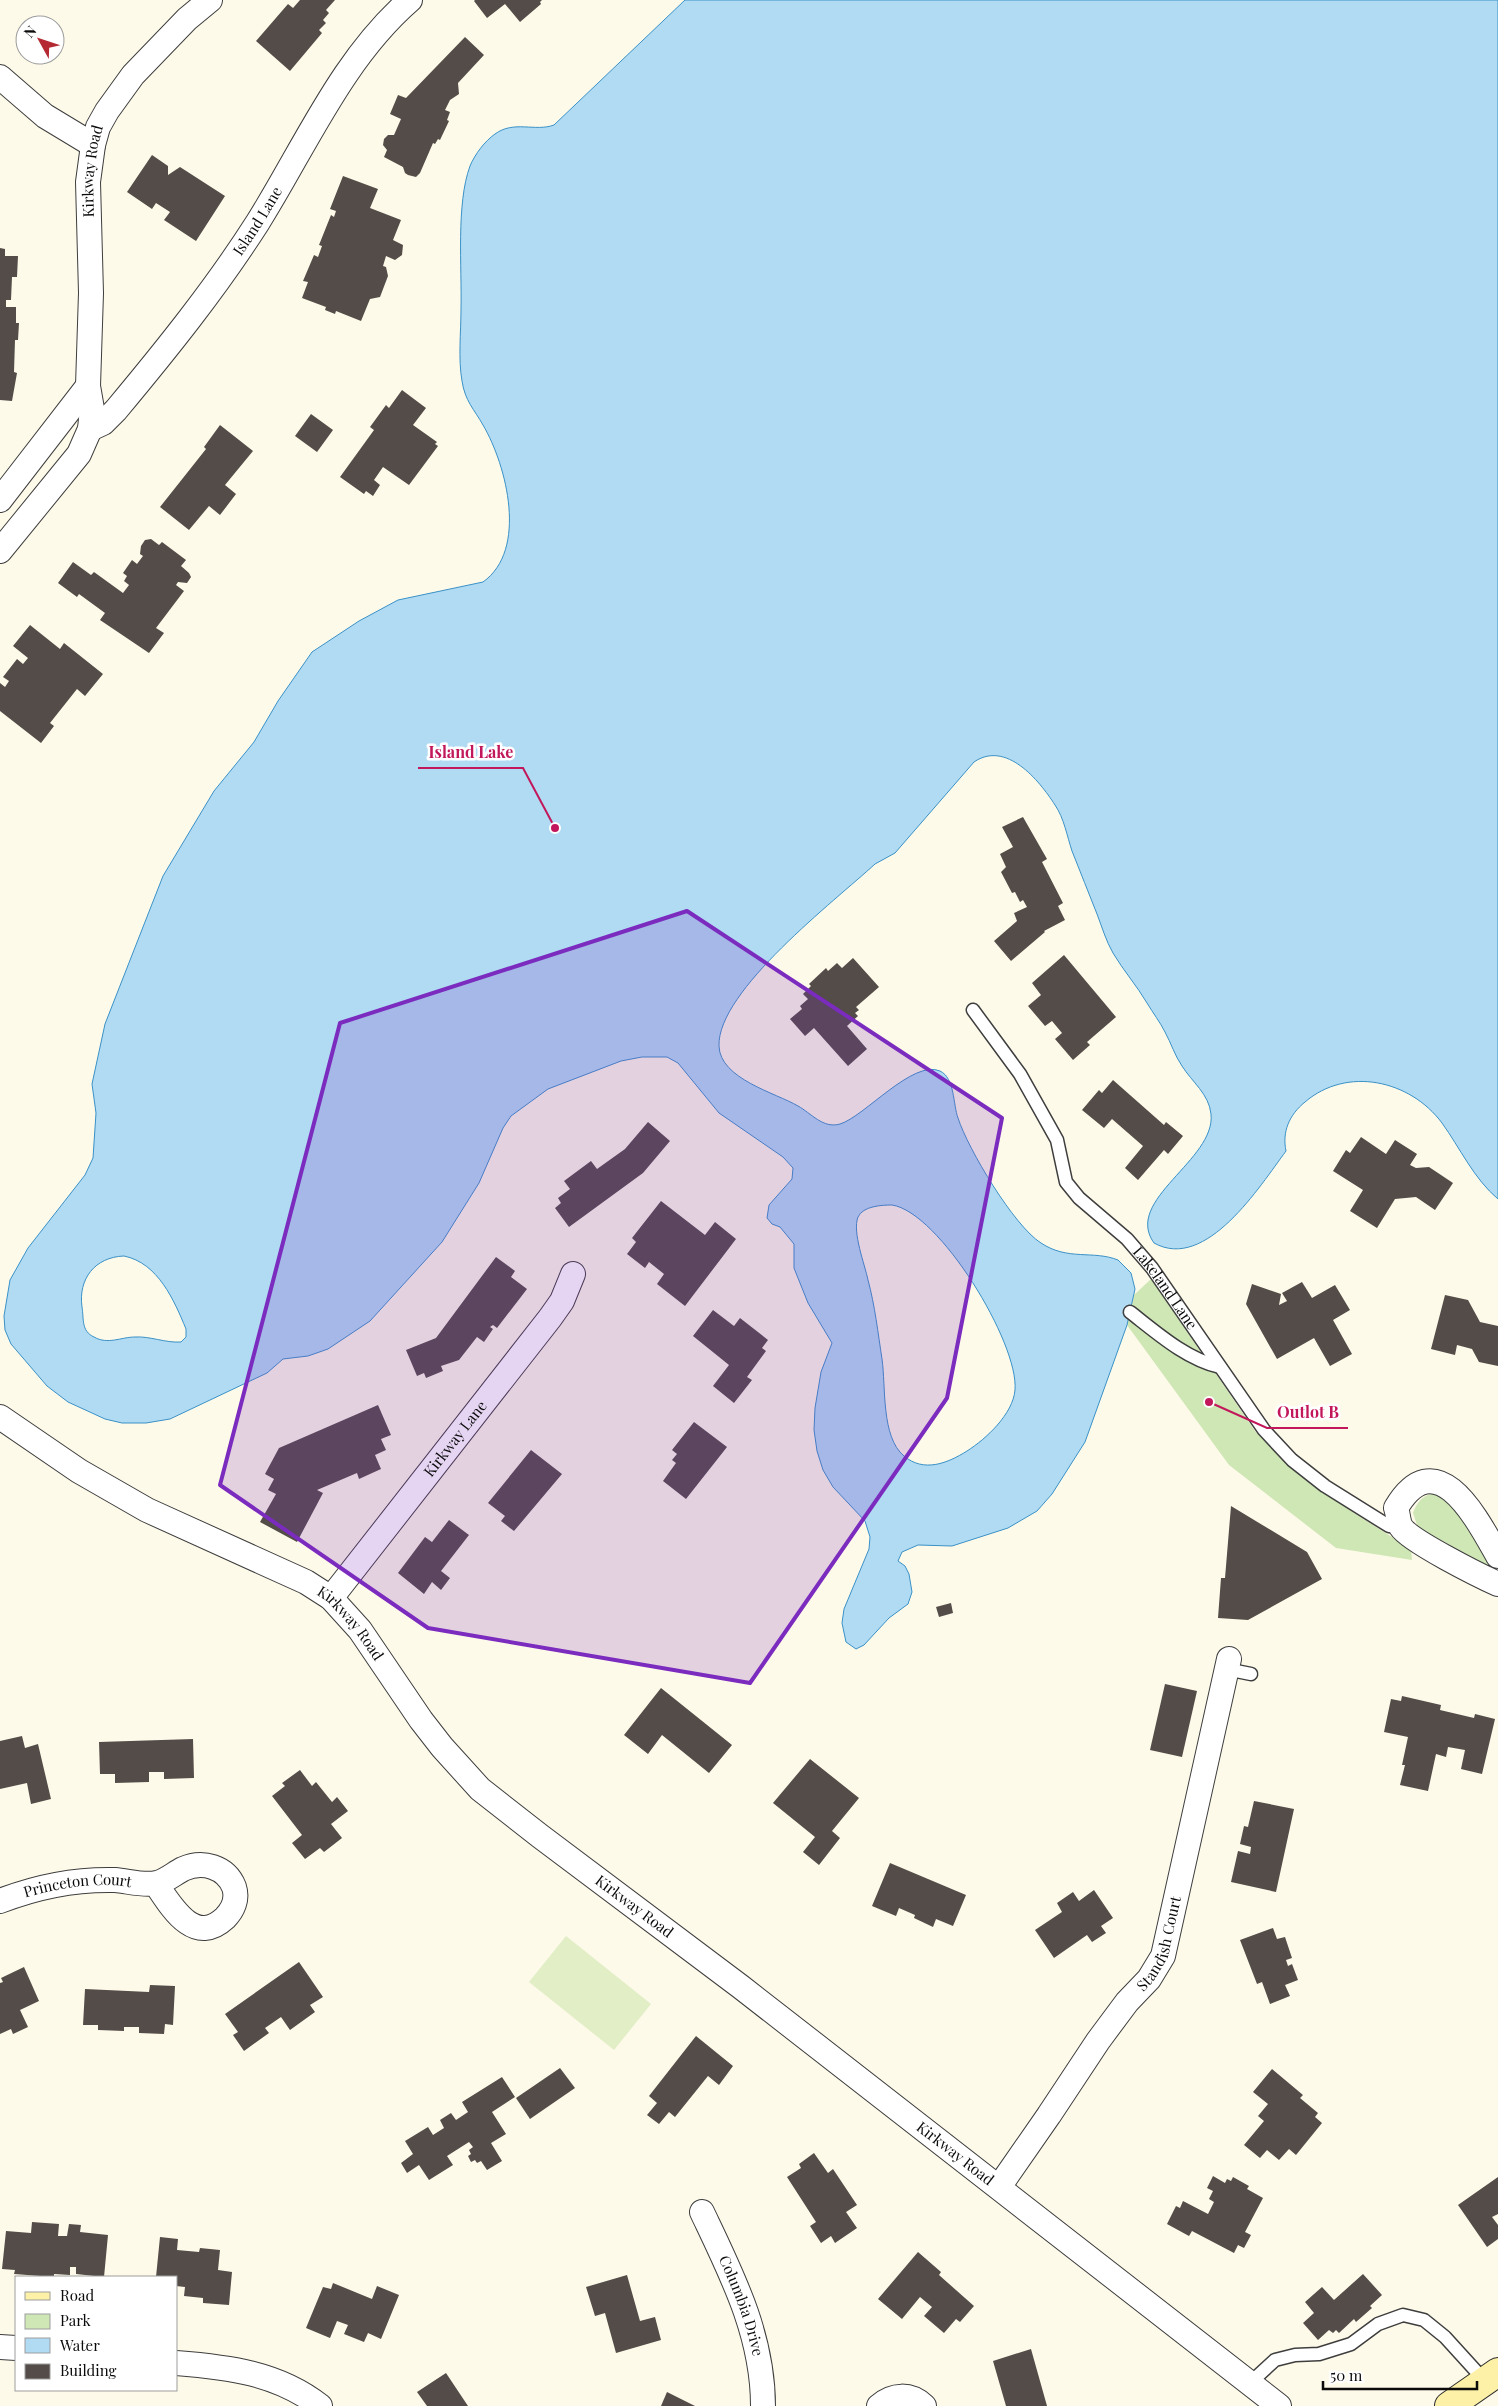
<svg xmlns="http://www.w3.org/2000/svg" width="1498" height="2406" font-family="'Playfair Display',serif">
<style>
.green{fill:#cfe6b5}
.pitch{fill:#e1eec6}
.water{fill:#b0dbf3;stroke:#3a91c7;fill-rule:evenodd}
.building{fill:#534c48}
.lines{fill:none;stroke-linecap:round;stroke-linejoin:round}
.service-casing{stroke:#3e3e3e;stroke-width:15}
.minor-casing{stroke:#3e3e3e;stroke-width:26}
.secondary-casing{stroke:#2d2d2d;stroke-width:30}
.service{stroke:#fff;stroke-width:12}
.minor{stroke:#fff;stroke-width:24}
.secondary{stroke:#fcf1a6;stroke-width:28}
.marked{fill:#7b2cbf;fill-opacity:0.2;stroke:#7b2cbf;stroke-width:4;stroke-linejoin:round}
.labels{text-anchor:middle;stroke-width:5;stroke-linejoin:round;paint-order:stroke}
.street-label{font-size:15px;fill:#0b0b0b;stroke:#fff}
.leader{fill:none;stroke:#c2185b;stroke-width:2}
.callout-dot{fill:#c2185b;stroke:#fff;stroke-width:2}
.callout-label{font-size:16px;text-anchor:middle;font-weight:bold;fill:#c2185b;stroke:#fff;stroke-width:5;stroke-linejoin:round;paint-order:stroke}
</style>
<rect width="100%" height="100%" fill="#fefae9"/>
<g class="green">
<polygon points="1151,1279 1255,1431 1291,1467 1354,1513 1411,1549 1412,1560 1336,1548 1229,1465 1127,1325 1134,1295"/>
<path d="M1434,1493C1461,1508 1475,1538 1490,1564L1489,1567L1482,1566L1418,1528L1413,1513C1417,1502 1422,1496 1434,1493Z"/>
</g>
<polygon class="pitch" points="566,1936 651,2004 614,2050 529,1982"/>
<path class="water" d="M685,0H1498V1199C1474,1179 1460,1148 1442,1123C1410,1080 1347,1066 1305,1102C1289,1115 1282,1132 1286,1151C1260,1186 1206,1272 1154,1243C1123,1200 1216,1160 1211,1114C1209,1094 1192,1082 1182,1066C1175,1056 1171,1043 1165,1032C1160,1022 1153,1013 1147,1003C1137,986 1123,970 1113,953C1106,941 1102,927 1097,914C1089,893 1080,872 1072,851C1067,836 1064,818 1055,805C1039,780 1006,740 974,762L895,853L875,864C836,900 717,991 719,1046C720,1079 776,1093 798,1106C811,1113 823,1129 840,1124C864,1117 913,1059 940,1071C955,1078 953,1105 958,1118C968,1149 1014,1226 1041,1243C1068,1261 1093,1250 1118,1260L1131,1273L1135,1289L1127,1325L1085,1442L1052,1494L1037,1511L1008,1528L952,1546L918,1545L902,1552L898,1561L905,1566L909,1574L912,1592L908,1604L889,1618L864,1645L856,1649L846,1642L842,1623L844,1609L869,1549L870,1537L865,1521L833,1487L823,1470L817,1451L814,1430L815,1408L821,1372L832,1343L808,1303L794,1268V1244L780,1227L772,1224L767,1218L769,1205L792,1179L793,1168L783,1157L719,1113L678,1063L667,1057H642L621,1061L548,1089L511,1116L503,1128L479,1183L442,1242L370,1321L328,1349L308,1356L283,1359L267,1373L170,1419L146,1423H122L105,1419L68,1402L47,1386L11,1344L5,1330L4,1316L10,1280L28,1248L85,1175L93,1158L96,1113L92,1084L105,1024L163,876L214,791L254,742L278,701L312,652L359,621L398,600L483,582C528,550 507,466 483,425C474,409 465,401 462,381C458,358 461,333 461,309C462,268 456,204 470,166C475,154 485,141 495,134C514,120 535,132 554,125ZM892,1205C939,1212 1019,1343 1015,1390C1013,1414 986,1439 967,1451C948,1463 924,1473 904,1456C881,1437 886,1387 882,1359C878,1333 875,1306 868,1280C865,1265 852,1232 858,1217C863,1206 882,1205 892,1205ZM124,1256C158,1263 174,1300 186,1329V1337L181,1342C165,1343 150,1336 135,1337C121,1337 108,1345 94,1337C81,1331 84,1319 82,1307C78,1279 95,1257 124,1256Z"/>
<g class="building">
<polygon points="300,0 335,0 326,10 329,13 323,20 326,23 319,30 322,33 290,71 256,41 288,4 293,8"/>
<polygon points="475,0 542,0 540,2 541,4 520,22 505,4 487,18 474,1"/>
<polygon points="465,37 484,55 458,83 459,94 450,100 445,110 450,112 447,120 449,121 440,140 438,139 435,144 433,143 420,173 416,177 408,175 405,173 403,167 384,157 387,150 383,145 384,139 388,135 394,135 401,119 390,114 398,95 406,98"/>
<polygon points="152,155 168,166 168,175 180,167 225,196 196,241 164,220 170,212 156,203 152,209 127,192"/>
<polygon points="343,176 378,189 370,208 401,220 393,240 403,245 402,255 395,260 386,256 383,266 386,267 388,276 380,297 370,299 361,321 336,311 335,314 325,310 326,307 302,298 308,282 303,281 314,255 318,257 322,246 319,245 331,215 334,217 336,211 330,209"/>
<polygon points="0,248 5,249 5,256 18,256 17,277 12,277 11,300 6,300 6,307 16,307 16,323 19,323 18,340 15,340 14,372 17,373 12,401 0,400"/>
<polygon points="402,390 426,408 413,425 437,442 435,444 438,446 409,485 383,467 374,480 380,485 373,496 366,491 364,494 340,477 374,430 370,427 386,405 389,408"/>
<polygon points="311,414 333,430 317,452 295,436"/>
<polygon points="220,425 253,451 225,485 236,494 220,515 209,506 189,530 160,507 206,449 204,447"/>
<polygon points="151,539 159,545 162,542 186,560 181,566 189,573 191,577 187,583 178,582 176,585 184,591 156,628 164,633 149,653 100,620 105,613 79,594 77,597 58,583 73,562 91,575 94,572 123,593 129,585 124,581 127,576 123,573 132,560 137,564 143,556 140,554 141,546 145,540"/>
<polygon points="30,625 60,649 64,643 103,674 85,696 77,689 50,723 54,726 41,743 0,711 0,683 5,687 9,681 3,677 17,659 23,664 28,658 13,646"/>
<polygon points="1023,817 1047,859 1042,862 1063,903 1058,906 1065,920 1044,931 1045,932 1011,961 994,941 1017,921 1014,913 1027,907 1023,900 1020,902 1015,892 1012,893 1001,872 1006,867 1000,854 1013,847 1002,827"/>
<polygon points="1064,955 1116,1017 1087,1042 1090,1045 1073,1060 1055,1039 1062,1033 1052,1021 1045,1026 1028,1006 1041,995 1032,983"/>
<polygon points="853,958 879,987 856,1007 859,1010 855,1013 858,1016 847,1026 867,1049 848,1066 814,1028 805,1036 790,1019 802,1009 800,1006 808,999 803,994 811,986 809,984 826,968 828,971 837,963 842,968"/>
<polygon points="1113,1080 1164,1125 1166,1122 1183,1136 1168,1154 1164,1150 1138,1180 1125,1168 1143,1146 1112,1119 1104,1128 1082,1110 1099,1090 1102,1093"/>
<polygon points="648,1122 670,1141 643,1173 569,1227 555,1208 561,1203 558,1198 570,1189 564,1181 591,1161 597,1169 625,1149"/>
<polygon points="1361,1137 1386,1154 1395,1140 1417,1154 1410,1165 1416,1168 1429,1167 1453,1183 1435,1210 1416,1197 1395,1199 1377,1228 1350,1211 1363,1190 1333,1171 1346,1150 1350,1153"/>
<polygon points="661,1201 705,1235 715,1222 736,1239 685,1306 657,1284 664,1274 649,1262 645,1268 627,1254 636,1242 632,1238"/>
<polygon points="496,1257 515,1271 511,1277 527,1289 497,1328 493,1325 490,1327 493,1329 484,1342 477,1337 459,1360 441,1366 443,1371 426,1378 424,1373 417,1376 406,1350 436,1338"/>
<polygon points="1302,1282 1312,1298 1335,1285 1350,1310 1333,1320 1352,1354 1330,1366 1314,1338 1277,1359 1246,1304 1252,1284 1281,1294 1279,1305 1287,1301 1282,1293"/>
<polygon points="1445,1295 1468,1300 1480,1322 1498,1326 1498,1366 1479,1362 1472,1349 1457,1345 1455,1355 1431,1349"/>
<polygon points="713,1310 734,1326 740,1318 768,1340 762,1348 766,1351 747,1377 752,1380 734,1403 713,1386 729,1365 693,1336"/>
<polygon points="378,1405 391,1435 381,1439 386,1450 375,1455 381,1469 359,1479 357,1473 317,1490 323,1493 297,1542 260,1522 276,1494 268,1490 274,1479 265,1474 279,1448"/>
<polygon points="694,1422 727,1447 686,1499 663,1481 676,1463 672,1460 677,1454 672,1450"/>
<polygon points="531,1450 562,1474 514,1531 501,1521 505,1516 488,1503"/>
<polygon points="1231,1506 1307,1552 1322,1579 1248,1620 1218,1618 1221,1578 1225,1578"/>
<polygon points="449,1520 469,1535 441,1571 450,1578 441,1590 432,1582 424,1594 398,1573 425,1537 432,1542"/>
<polygon points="951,1603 953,1613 939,1617 936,1607"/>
<polygon points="1165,1684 1197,1691 1182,1757 1150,1750"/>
<polygon points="661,1688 732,1745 709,1773 662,1735 648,1754 624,1735"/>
<polygon points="1402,1696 1441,1705 1440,1710 1474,1718 1475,1714 1495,1719 1482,1774 1461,1769 1465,1750 1448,1747 1446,1757 1436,1754 1428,1791 1400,1785 1405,1765 1402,1765 1408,1737 1384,1732 1391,1699 1401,1701"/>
<polygon points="22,1736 25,1748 38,1744 51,1799 31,1804 27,1783 0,1789 0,1741"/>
<polygon points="193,1739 194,1778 164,1779 164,1772 149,1772 149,1782 115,1783 115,1774 100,1774 99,1742"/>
<polygon points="810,1759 859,1798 832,1831 840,1838 819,1865 803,1852 815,1837 773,1803"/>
<polygon points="300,1770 312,1786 316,1782 332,1802 337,1797 348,1811 331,1824 342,1838 324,1852 320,1848 305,1859 292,1843 302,1835 272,1796 285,1786 282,1783"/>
<polygon points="1254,1801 1294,1809 1276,1892 1231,1882 1238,1851 1250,1854 1251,1847 1240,1844 1244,1826 1248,1827"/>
<polygon points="890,1863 966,1895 953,1926 936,1919 933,1927 914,1918 915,1915 899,1908 896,1916 872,1906"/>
<polygon points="1094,1890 1113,1918 1101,1926 1106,1933 1092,1942 1087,1935 1054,1958 1035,1930 1062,1912 1057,1903 1073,1892 1079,1901"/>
<polygon points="1273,1928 1277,1939 1285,1937 1292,1958 1286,1960 1288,1966 1292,1964 1298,1980 1285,1985 1290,1996 1270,2004 1262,1982 1257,1984 1240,1940"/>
<polygon points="299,1962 323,1997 310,2005 315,2012 290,2030 281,2017 265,2028 269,2033 244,2051 233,2035 238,2032 225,2014"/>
<polygon points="24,1967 39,2001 20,2010 28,2027 13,2034 11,2029 0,2034 0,1983 3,1982 1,1978"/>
<polygon points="150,1985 175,1986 173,2025 165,2024 164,2034 139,2033 139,2027 124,2027 124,2031 98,2030 98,2025 83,2025 85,1989 149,1992"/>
<polygon points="696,2036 733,2066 719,2085 708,2076 675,2117 669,2112 659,2124 647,2115 657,2103 649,2096"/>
<polygon points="560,2068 575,2088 530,2119 516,2098"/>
<polygon points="1272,2069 1303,2095 1300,2098 1318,2113 1315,2117 1322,2123 1296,2155 1289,2149 1279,2160 1267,2150 1260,2158 1244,2145 1264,2121 1258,2116 1268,2104 1253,2092"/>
<polygon points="502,2077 515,2097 492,2112 506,2134 491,2143 502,2161 487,2170 481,2161 477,2163 475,2160 471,2162 468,2156 471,2154 469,2150 473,2147 469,2142 447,2156 453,2165 429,2180 419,2165 407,2173 401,2163 413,2154 405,2141 428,2127 433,2135 444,2128 440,2120 451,2113 456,2120 468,2112 462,2102"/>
<polygon points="814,2153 828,2173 833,2169 857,2205 846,2212 857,2228 835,2243 831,2236 821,2243 810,2226 816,2222 787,2177 801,2168 799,2164"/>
<polygon points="1213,2176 1225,2183 1227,2179 1231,2181 1233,2177 1249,2186 1247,2189 1263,2198 1245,2232 1251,2235 1244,2248 1238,2245 1234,2253 1192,2231 1189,2236 1167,2224 1176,2206 1180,2208 1183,2201 1208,2214 1214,2202 1209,2199 1213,2191 1207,2188"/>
<polygon points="1498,2177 1498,2214 1492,2217 1498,2225 1498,2239 1487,2247 1458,2205"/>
<polygon points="32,2222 59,2224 58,2236 67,2236 69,2224 81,2225 80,2232 108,2235 104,2277 76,2274 76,2267 70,2267 70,2275 54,2274 54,2277 14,2274 15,2270 2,2269 6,2231 31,2233"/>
<polygon points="160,2237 178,2239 177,2250 199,2252 200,2248 220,2250 218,2270 232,2272 229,2305 203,2303 203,2298 184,2296 185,2287 176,2286 176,2277 156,2277"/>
<polygon points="918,2252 941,2272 939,2275 974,2306 960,2322 956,2319 944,2333 924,2316 932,2307 920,2297 902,2319 878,2299"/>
<polygon points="1363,2274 1382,2295 1370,2306 1372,2308 1356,2322 1354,2319 1339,2333 1336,2330 1333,2333 1329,2330 1318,2340 1303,2323 1314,2313 1305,2302 1322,2287 1334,2300"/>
<polygon points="627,2275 640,2321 655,2317 661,2340 616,2353 605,2313 595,2316 586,2287"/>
<polygon points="333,2283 372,2299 377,2286 399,2295 381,2339 368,2333 364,2342 344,2334 348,2325 337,2321 330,2338 306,2328 323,2287 331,2289"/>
<polygon points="1031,2349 1047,2406 1006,2406 993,2361"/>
<polygon points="446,2373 468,2406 427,2406 417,2392"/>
<polygon points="667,2392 695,2406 661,2406"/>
</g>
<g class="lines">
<defs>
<g id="service">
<path id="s1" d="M973,1010L1020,1074L1057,1140L1066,1182L1079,1198L1127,1239L1152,1268L1264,1430L1292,1460L1325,1486L1389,1526L1401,1527"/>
<path d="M1130,1312C1157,1333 1186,1359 1220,1367"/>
<polyline points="1226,1669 1251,1674"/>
<polyline points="1250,2383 1275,2360 1295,2355 1319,2354 1351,2344 1378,2324 1403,2315 1424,2320 1445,2337 1485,2381"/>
</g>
<g id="minor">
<polyline points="0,77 45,116 93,145"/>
<path id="s2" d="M90,429L103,423L116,410C166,350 216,288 258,222C305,147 342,59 410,0"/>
<polyline points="0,500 88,386"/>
<path id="s3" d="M0,551L79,454L90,429L92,409L88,386L91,293L88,182L93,145L98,127L107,111L133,75L187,19L210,0"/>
<path id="s4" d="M0,1417L79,1471L147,1510L306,1582L331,1598L360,1630L421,1720L442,1747L480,1789L540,1836L741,1987L1279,2406"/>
<path d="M1498,1556C1478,1521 1437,1439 1396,1508C1398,1513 1398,1522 1401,1527C1410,1541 1480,1576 1498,1584"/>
<path id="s5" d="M331,1598L550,1318L562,1301L573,1274"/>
<path id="s6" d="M0,1901C36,1887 76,1879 115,1880C128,1881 144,1886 157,1883C166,1881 175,1873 183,1869C203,1860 226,1867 234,1887C238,1899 233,1910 225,1918C194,1947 171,1906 156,1884"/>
<path id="s7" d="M999,2187L1049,2115L1098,2041L1127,2002L1149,1979L1163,1956L1229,1659"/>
<path id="s8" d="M702,2212C732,2275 763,2335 763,2406"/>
<polyline points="0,2347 16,2348"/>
<path d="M176,2363C228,2367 278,2373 320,2406"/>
<path d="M879,2406C893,2394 910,2393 924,2406"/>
</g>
<polyline id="secondary" points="1449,2406 1498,2372"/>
</defs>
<use href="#service" class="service-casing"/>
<use href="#minor" class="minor-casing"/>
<use href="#secondary" class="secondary-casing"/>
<use href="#service" class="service"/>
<use href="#minor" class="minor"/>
<use href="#secondary" class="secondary"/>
</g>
<path class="marked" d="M687,911L1002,1118L947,1398L750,1683L428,1628L220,1485L340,1023Z"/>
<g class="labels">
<g class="street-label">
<text dy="5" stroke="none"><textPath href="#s3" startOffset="411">Kirkway Road</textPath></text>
<text dy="5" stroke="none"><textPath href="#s2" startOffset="269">Island Lane</textPath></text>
<text dy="5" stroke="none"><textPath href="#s1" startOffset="344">Lakeland Lane</textPath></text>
<text dy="5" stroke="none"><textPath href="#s5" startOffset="202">Kirkway Lane</textPath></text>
<text dy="5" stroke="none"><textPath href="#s4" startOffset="410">Kirkway Road</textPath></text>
<text dy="5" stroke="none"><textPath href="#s6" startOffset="80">Princeton Court</textPath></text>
<text dy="5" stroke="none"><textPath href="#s4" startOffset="815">Kirkway Road</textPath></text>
<text dy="5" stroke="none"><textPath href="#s7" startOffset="294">Standish Court</textPath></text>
<text dy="5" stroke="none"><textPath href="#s4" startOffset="1220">Kirkway Road</textPath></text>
<text dy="5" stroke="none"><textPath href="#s8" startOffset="102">Columbia Drive</textPath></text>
</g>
</g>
<path class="leader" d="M555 828L523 768H418M1209 1402L1267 1428H1348"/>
<g class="callout-dot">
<circle cx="555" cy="828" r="5"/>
<circle cx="1209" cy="1402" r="5"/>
</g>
<g class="callout-label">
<text x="471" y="758">Island Lake</text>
<text x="1308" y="1418">Outlot B</text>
</g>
<rect x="15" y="2276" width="162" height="115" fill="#ffffff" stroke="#9d9d9d"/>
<rect x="25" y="2292" width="25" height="8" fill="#fcf1a6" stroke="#9d9d9d"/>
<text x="60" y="2301" font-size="15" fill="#0b0b0b">Road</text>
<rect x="25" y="2314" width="25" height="15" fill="#cfe6b5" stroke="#9d9d9d"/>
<text x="60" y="2326" font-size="15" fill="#0b0b0b">Park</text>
<rect x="25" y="2338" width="25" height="15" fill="#b0dbf3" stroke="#9d9d9d"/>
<text x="60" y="2351" font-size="15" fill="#0b0b0b">Water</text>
<rect x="25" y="2364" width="25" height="15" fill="#534c48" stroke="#9d9d9d"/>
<text x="60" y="2376" font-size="15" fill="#0b0b0b">Building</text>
<g transform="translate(40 40) rotate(310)"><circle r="24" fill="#ffffff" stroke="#9d9d9d"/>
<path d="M0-4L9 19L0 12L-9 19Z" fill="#b42932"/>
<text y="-8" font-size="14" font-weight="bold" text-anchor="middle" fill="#0b0b0b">N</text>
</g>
<path d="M1323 2381v8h154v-8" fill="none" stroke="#0b0b0b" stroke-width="2.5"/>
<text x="1330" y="2381" font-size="15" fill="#0b0b0b" stroke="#ffffff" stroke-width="4" paint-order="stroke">50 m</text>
</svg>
